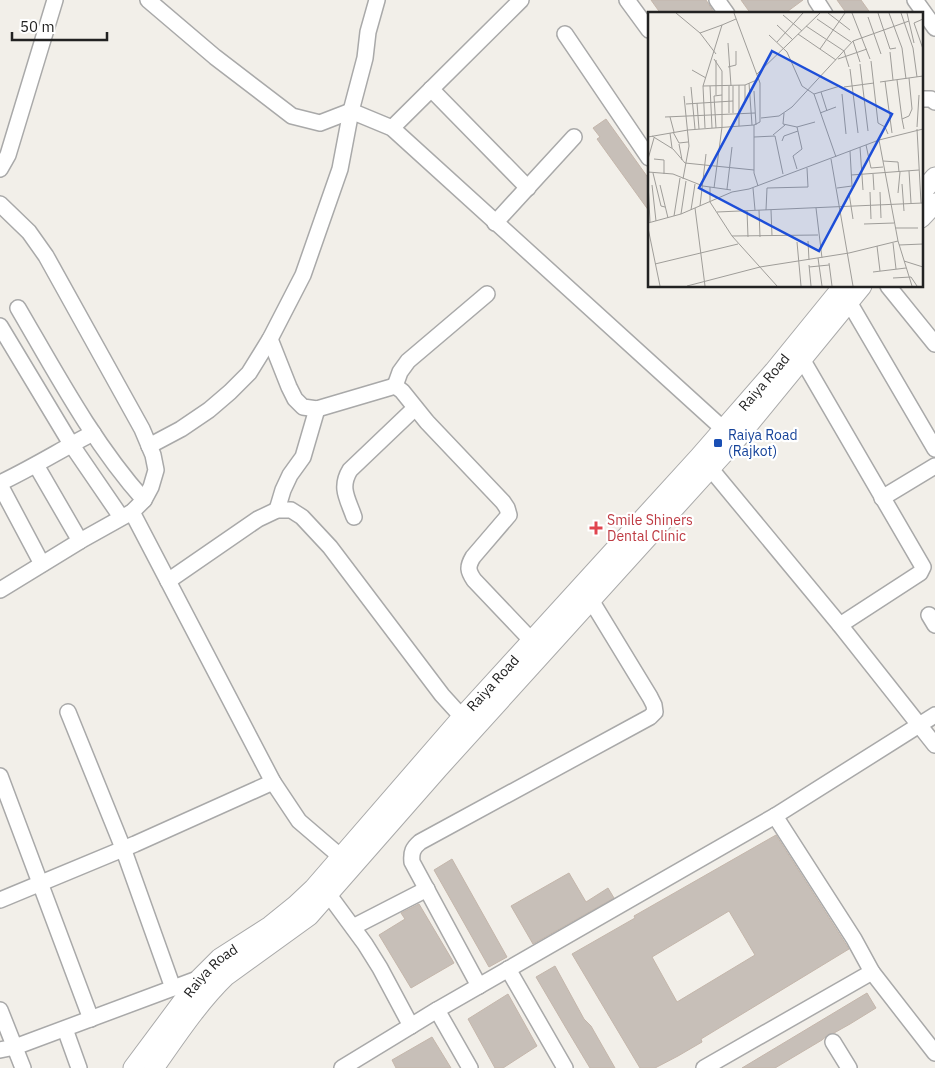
<svg xmlns="http://www.w3.org/2000/svg" width="935" height="1068" font-family="'IBM Plex Sans',sans-serif">
<style>
.building{fill:#c7bfb8;stroke:#c4b6ab;fill-rule:evenodd}
.lines{fill:none;stroke-linecap:round;stroke-linejoin:round}
.minor-casing{stroke:#a9a9a9;stroke-width:18}
.tertiary-casing{stroke:#a9a9a9;stroke-width:21}
.minor{stroke:#fff;stroke-width:15}
.tertiary{stroke:#fff;stroke-width:19}
.transit-dot{fill:#1a4fb4;stroke:#fff;stroke-width:2}
.health-dot{fill:#e0444e;stroke:#fff;stroke-width:2}
.labels{text-anchor:middle;stroke-width:4.5;stroke-linejoin:round;paint-order:stroke}
.street-label{font-size:14px;fill:#222;stroke:#fff}
.transit-label{font-size:14px;fill:#164399;stroke:#fff;text-anchor:start}
.health-label{font-size:14px;fill:#be3a42;stroke:#fff;text-anchor:start}
.inset-road{fill:none;stroke:#9f9d99;stroke-width:1}
.view{fill:#1d4ed8;fill-opacity:0.15;stroke:#1d4ed8;stroke-width:2.5}
.inset-edge{fill:none;stroke:#222;stroke-width:2.5}
</style>
<rect width="100%" height="100%" fill="#f2efe9"/>
<g class="building">
<polygon points="651,0 706,0 715,14 661,14"/>
<polygon points="741,0 803,0 784,14 751,14"/>
<polygon points="837,0 861,0 871,14 847,14"/>
<polygon points="606,119 649,179 649,211 597,139 600,137 593,128"/>
<path d="M776,835L849,949L701,1039L702,1042L678,1056L655,1068H640L572,954L635,918L634,916ZM729,911L755,955L677,1002L652,957Z"/>
<polygon points="452,859 507,957 489,967 434,870"/>
<polygon points="569,873 586,902 608,888 614,898 533,944 511,906"/>
<polygon points="419,904 454,963 411,988 379,935 405,919 401,913"/>
<polygon points="555,966 584,1019 591,1026 615,1068 590,1068 566,1028 536,977"/>
<polygon points="867,993 876,1008 850,1024 834,1033 829,1034 822,1040 775,1068 742,1068"/>
<polygon points="508,994 537,1046 503,1068 495,1068 468,1019"/>
<polygon points="432,1037 451,1068 396,1068 392,1060"/>
</g>
<g class="lines">
<defs>
<g id="minor">
<polyline points="148,0 215,57 292,116 320,123 351,111 392,128 731,436"/>
<polyline points="627,0 649,30"/>
<polyline points="717,0 727,14"/>
<polyline points="816,0 825,14"/>
<polyline points="915,0 935,28"/>
<polyline points="565,34 649,158"/>
<polyline points="431,89 528,188"/>
<polyline points="921,99 931,99 935,102"/>
<polyline points="392,128 521,0"/>
<polyline points="0,169 8,155 55,0"/>
<polyline points="0,204 29,232 46,256 142,429 153,455 156,470 151,487 144,500 132,512 80,541 0,590"/>
<polyline points="495,223 574,137"/>
<polyline points="888,286 935,344"/>
<polyline points="849,302 935,449"/>
<path d="M18,308C56,373 93,443 144,500"/>
<polyline points="0,326 71,444 121,517"/>
<path d="M270,339L289,387L295,399L303,407L317,409L395,386L402,391L427,422L503,502L507,508L509,515L473,557C467,567 468,571 474,580L532,641"/>
<polyline points="802,359 923,567 920,573 840,625"/>
<polyline points="395,386 400,372 408,361 487,294"/>
<polyline points="149,446 181,429 209,410 230,392 249,373 270,339 303,275 340,169 351,111 365,58 368,32 377,0"/>
<polyline points="36,465 80,541"/>
<polyline points="710,468 840,625 935,745"/>
<path d="M0,483C32,468 62,449 93,433"/>
<polyline points="0,485 42,564"/>
<polyline points="882,498 935,466"/>
<polyline points="277,510 283,490 290,475 303,457 317,409"/>
<polyline points="132,512 273,782 299,821 348,863"/>
<path d="M354,517C348,499 339,488 350,470L415,408"/>
<polyline points="168,581 258,519 277,510 291,510 302,517 330,547 442,695 462,717"/>
<polyline points="929,615 935,625"/>
<polyline points="68,712 123,848 173,988"/>
<polyline points="0,776 91,1019"/>
<polyline points="775,816 854,939 872,972 935,1053"/>
<polyline points="329,895 365,944 380,968 411,1026"/>
<polyline points="0,900 135,844 273,782"/>
<polyline points="353,927 427,889"/>
<polyline points="508,969 565,1068"/>
<path d="M479,986L412,862C411,852 413,848 420,842L650,717L655,712L654,705L650,697L586,592"/>
<polyline points="0,1010 23,1068"/>
<polyline points="437,1010 470,1068"/>
<polyline points="65,1029 79,1068"/>
<polyline points="833,1042 849,1068"/>
<polyline points="0,1050 15,1047 200,978"/>
<polyline points="342,1068 437,1010 775,816 935,715"/>
<polyline points="704,1068 872,972"/>
</g>
<g id="tertiary">
<polyline points="921,193 935,177"/>
<polyline points="921,218 935,203"/>
<path id="s1" d="M133,1068L200,978L220,958L270,926L296,905L313,889L462,717L699,457L774,371L843,286"/>
<path d="M154,1068C176,1037 198,1003 226,976L309,916L438,769L736,440L862,286"/>
</g>
</defs>
<use href="#minor" class="minor-casing"/>
<use href="#tertiary" class="tertiary-casing"/>
<use href="#minor" class="minor"/>
<use href="#tertiary" class="tertiary"/>
</g>
<rect class="transit-dot" x="713" y="438" width="10" height="10" rx="2.5"/>
<path class="health-dot" d="M593.5 520.5h5v5h5v5h-5v5h-5v-5h-5v-5h5z"/>
<g class="labels">
<g class="street-label">
<text dy="5" stroke="none"><textPath href="#s1" startOffset="935">Raiya Road</textPath></text>
<text dy="5" stroke="none"><textPath href="#s1" startOffset="530">Raiya Road</textPath></text>
<text dy="5" stroke="none"><textPath href="#s1" startOffset="125">Raiya Road</textPath></text>
</g>
<g class="transit-label">
<text x="728" y="440">Raiya Road<tspan x="728" dy="16">(Rajkot)</tspan></text>
</g>
<g class="health-label">
<text x="607" y="525">Smile Shiners<tspan x="607" dy="16">Dental Clinic</tspan></text>
</g>
</g>
<g transform="translate(648 12)">
<rect width="275" height="275" fill="#f2efe9"/>
<path class="inset-road" d="M28,1L52,21L74,13M180,1L202,18M204,1L222,47M230,1L242,37L248,36M241,1L254,36L258,67M253,1L265,36L269,65M259,1L266,31M135,3L154,19M220,5L233,42M169,7L203,30M275,7L266,11L275,37M129,13L145,28M158,14L196,39L201,55M52,21L68,42M150,22L188,48M121,23L139,40L154,74L166,82L188,145M205,29L212,50M129,30L155,1M80,31L83,74M172,37L197,1M242,40L245,68M66,47L74,59V115L66,176M190,47L219,37M68,48V83M223,49L230,111L237,115L240,122M212,52L220,119M80,55L88,53V39M202,57L210,121M44,58L58,66M109,62L172,1M249,68L254,107M237,69L244,121M232,70L275,64M101,71L104,113M97,73V88M55,74L97,73L111,67M62,74L64,116M81,74V101M85,74V101M43,75L47,117M196,75L226,71M106,79L108,113M173,80L179,99M166,82L192,74M194,82L198,122M49,91L51,117M38,92L85,89M136,101L135,112L149,115L154,137L145,144L149,157M172,101L188,95M17,105L107,101M22,105L26,120M113,106L131,104L144,95L205,29L261,9M106,113V161L110,174M91,114V73M149,115L167,110M269,115L271,83M57,116L55,74L74,13L88,7M68,116L66,84L74,83M256,117L254,107L261,104L264,97L261,66M269,117L273,191M25,120L31,131L40,130M22,121L24,136M125,123L137,113M4,124L25,137L37,151L106,158M0,125L40,118L106,113L112,110V71L86,1M106,125L127,124L135,162M231,128L250,229L264,274M134,129L136,124L150,119M31,132L34,148M218,133L223,156L235,155M212,135L215,178M0,147L6,126M6,147L16,148V162M183,147L205,274M235,149L250,150L251,160M261,159L263,191M0,160L25,162L55,174L83,178M5,161L13,194L17,195M225,162L226,178M203,163L271,158M35,167L41,134L36,84M0,170L2,210M254,172L256,199M4,173L8,209M12,173L20,206M62,175V190L84,224L129,274M105,176L107,198M189,176L204,174L202,139M79,177L84,135M222,180L223,207M232,180L233,206M201,181L205,207M250,181L252,160M52,194L58,142M47,196L57,274M168,196L174,246M43,198L47,172M111,198L112,225M118,198L119,176L160,175L159,156M123,198L124,224M99,199L100,225M69,200L275,191M33,202L38,169M26,204L32,166M0,211L33,202L84,180L101,177L231,128L275,117M216,212L246,211M0,216L12,274M247,216H270M84,224L170,223M160,229L161,248M149,230L153,274M245,231L248,257M251,233L275,232M229,234L232,259M170,246L174,274M256,249L275,255M181,251L184,274M7,252L90,232M161,253L163,274M161,255L181,253M225,260L258,256M245,266L263,265L269,274M39,274L112,255L201,241L250,229"/>
<path class="view" d="M124,39L244,102L171,239L51,176Z"/>
<rect width="275" height="275" class="inset-edge"/>
</g>
<path d="M12 32v8h95v-8" fill="none" stroke="#222222" stroke-width="2.5"/>
<text x="20" y="32" font-size="15" fill="#222222" stroke="#ffffff" stroke-width="4" paint-order="stroke">50 m</text>
</svg>
